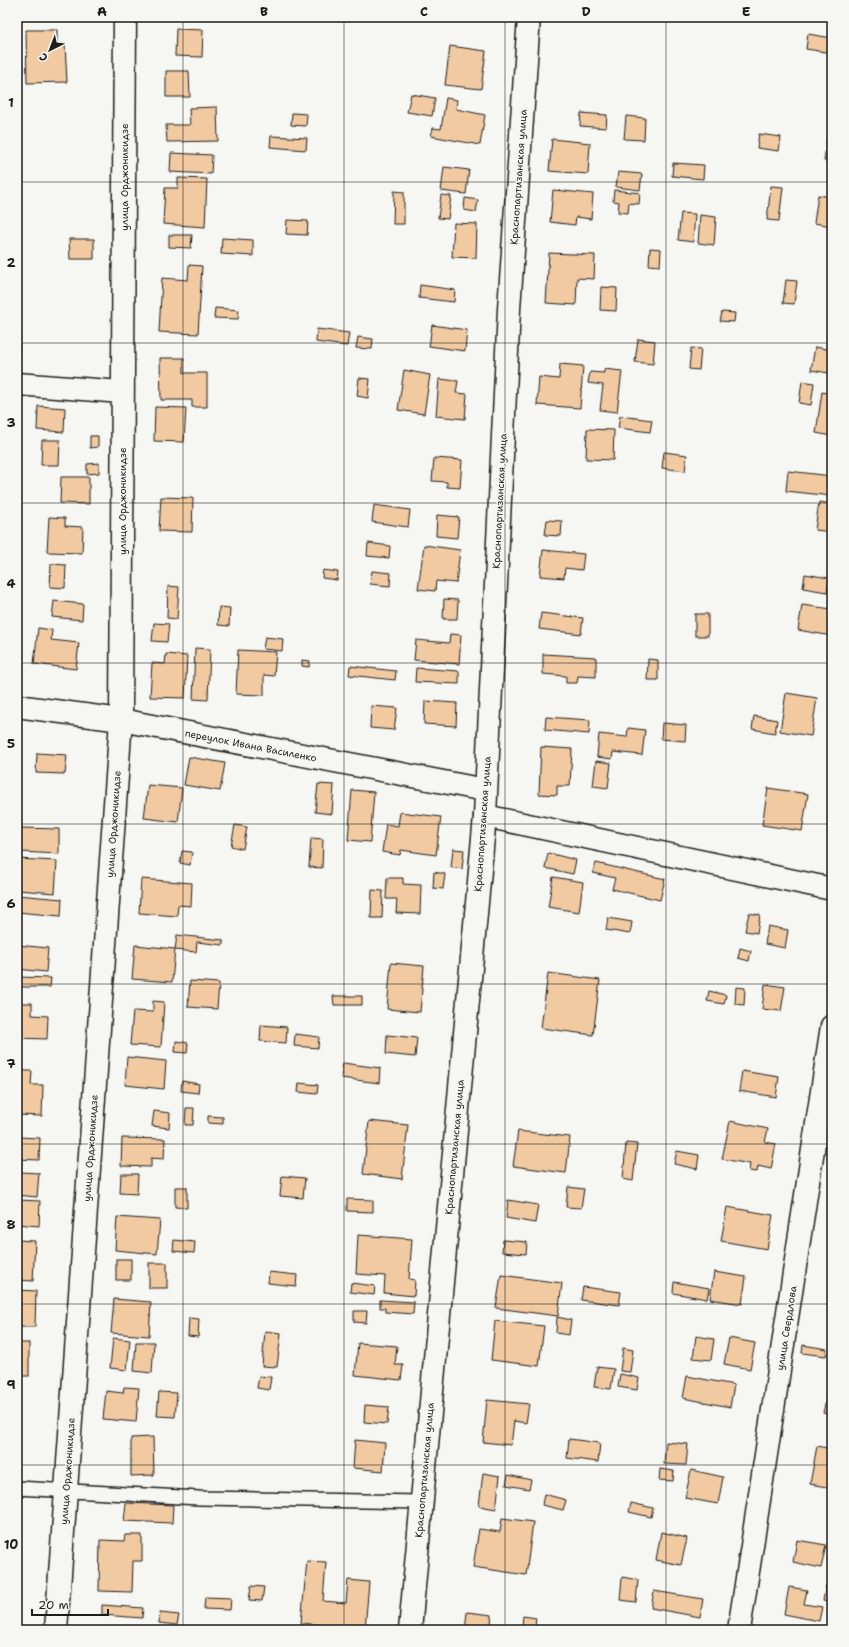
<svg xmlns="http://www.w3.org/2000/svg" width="849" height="1647" font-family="'Shantell Sans',sans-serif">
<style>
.building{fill:#f2caa1;stroke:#1c1c1c}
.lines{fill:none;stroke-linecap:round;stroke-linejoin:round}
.lane-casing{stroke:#1c1c1c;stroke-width:16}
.street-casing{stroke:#1c1c1c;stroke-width:25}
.secondary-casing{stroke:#1c1c1c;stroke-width:25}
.lane{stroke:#f6f6f2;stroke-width:13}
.street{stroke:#f6f6f2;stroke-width:22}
.secondary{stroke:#f6f6f2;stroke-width:22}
.grid{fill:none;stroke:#1c1c1c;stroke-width:1;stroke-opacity:0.55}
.labels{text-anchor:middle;stroke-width:3;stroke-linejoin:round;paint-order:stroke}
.street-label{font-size:10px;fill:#1c1c1c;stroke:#f6f6f2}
.neatline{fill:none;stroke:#1c1c1c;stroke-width:1.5}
.grid-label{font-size:13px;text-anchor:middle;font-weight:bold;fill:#1c1c1c}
</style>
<rect width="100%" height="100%" fill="#f6f6f2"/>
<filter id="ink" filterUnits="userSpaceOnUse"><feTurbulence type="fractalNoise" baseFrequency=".025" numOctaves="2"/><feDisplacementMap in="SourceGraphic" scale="8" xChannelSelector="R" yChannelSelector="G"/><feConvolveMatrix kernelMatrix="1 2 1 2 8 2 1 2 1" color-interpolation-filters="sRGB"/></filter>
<g filter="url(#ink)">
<g class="building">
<polygon points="446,17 463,17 462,22 446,20"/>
<polygon points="176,29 203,30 202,57 175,56"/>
<polygon points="26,30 57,30 57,44 65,44 67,82 27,83"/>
<polygon points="808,34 832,38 832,53 806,49"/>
<polygon points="450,46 486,51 481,89 445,85"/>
<polygon points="166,71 189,71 190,97 166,97"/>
<polygon points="411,94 435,98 432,116 407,112"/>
<polygon points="446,98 457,100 456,109 485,115 480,145 431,136 433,128 441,129"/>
<polygon points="217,107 218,141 167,142 166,125 190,125 189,108"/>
<polygon points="292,113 307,114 306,126 291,125"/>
<polygon points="581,113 607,115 606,128 580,126"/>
<polygon points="626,116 645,118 644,140 624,139"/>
<polygon points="759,134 781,137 779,151 757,148"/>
<polygon points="271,136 307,138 306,150 270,147"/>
<polygon points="827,137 832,138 832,162 824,161"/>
<polygon points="552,139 590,143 588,174 549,171"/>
<polygon points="171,153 212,155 211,174 170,172"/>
<polygon points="673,163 704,165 703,179 672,176"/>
<polygon points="444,167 469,170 466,194 441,191"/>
<polygon points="618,172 642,174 640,190 616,187"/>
<polygon points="178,178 207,179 205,227 163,224 165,188 178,188"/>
<polygon points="771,186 783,187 779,221 767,220"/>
<polygon points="553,190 593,194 591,219 576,217 575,225 550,222"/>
<polygon points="614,190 640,193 639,204 629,203 628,213 618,212 619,202 613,201"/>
<polygon points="394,191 404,192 404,224 393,224"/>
<polygon points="441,195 451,196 448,219 438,218"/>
<polygon points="818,195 832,197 832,226 814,223"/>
<polygon points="465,198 478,200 476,212 464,210"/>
<polygon points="681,213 695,214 693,242 678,240"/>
<polygon points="700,215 716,217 714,245 698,243"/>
<polygon points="287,220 308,221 307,235 286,234"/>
<polygon points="454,223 477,224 476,258 452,257"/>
<polygon points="169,235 192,235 191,248 169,247"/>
<polygon points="222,238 253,240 253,256 221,254"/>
<polygon points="69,239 94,239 94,259 70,259"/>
<polygon points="650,248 661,249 660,266 649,265"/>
<polygon points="549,253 595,255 594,279 577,278 576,305 546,303"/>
<polygon points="189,265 202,266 198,334 159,332 162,278 188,280"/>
<polygon points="786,280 797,281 794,304 783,303"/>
<polygon points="420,285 455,290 454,302 419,298"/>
<polygon points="601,287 617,288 616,311 600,310"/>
<polygon points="215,308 239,310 238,319 214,318"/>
<polygon points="722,312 735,313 734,322 720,321"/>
<polygon points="432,325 467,330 465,351 429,346"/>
<polygon points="17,328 20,328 19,356 17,355"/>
<polygon points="317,329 349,333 347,346 316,342"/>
<polygon points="358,337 373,339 372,349 356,348"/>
<polygon points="638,339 655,341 653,364 635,362"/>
<polygon points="815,347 832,350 829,373 811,370"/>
<polygon points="691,348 701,349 699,370 689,369"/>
<polygon points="160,358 184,358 184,373 207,373 207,407 192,407 192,400 161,400"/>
<polygon points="560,364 583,366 580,408 537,405 539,377 559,379"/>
<polygon points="604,369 622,371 617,412 600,410 603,385 588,383 590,372 604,373"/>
<polygon points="404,370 430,375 424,414 398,410"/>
<polygon points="359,378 370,379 368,398 357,396"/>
<polygon points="439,379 458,381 456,393 467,394 465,419 436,416"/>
<polygon points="802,381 814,383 811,405 799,403"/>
<polygon points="822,392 832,394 832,436 816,433"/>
<polygon points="38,406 65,408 64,432 37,430"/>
<polygon points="155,407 186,408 184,442 154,441"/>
<polygon points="620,416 652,420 650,432 618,428"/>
<polygon points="587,429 614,430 613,460 586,459"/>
<polygon points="90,436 98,436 98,447 90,448"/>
<polygon points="42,440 60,440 59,465 41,465"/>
<polygon points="664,452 687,455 685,471 662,468"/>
<polygon points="434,458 462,460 460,488 447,487 447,482 432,481"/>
<polygon points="99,463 99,473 87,474 87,464"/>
<polygon points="788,471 832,476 832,496 786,491"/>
<polygon points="61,477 89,477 89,504 60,503"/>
<polygon points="161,497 193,498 192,532 159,531"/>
<polygon points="819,502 832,504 832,532 815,530"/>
<polygon points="374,505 410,510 408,527 372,522"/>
<polygon points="437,515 459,517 457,538 436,536"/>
<polygon points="49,517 65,518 65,526 83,527 82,553 47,552"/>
<polygon points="547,520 562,521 561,536 545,535"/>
<polygon points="368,543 390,546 389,558 367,556"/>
<polygon points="424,545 460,550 456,583 436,581 435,591 418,589"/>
<polygon points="543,550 584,554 582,570 565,568 564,578 540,576"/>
<polygon points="51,564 66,565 65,588 50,587"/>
<polygon points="323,570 338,572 337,580 322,578"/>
<polygon points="372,571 391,573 390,586 370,584"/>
<polygon points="805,574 829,578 827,592 803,588"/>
<polygon points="168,586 179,587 177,619 167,618"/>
<polygon points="444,599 458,600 457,619 443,619"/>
<polygon points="54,601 83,604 82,620 52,617"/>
<polygon points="802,605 832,609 832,636 798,630"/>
<polygon points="219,607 230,608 229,626 218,625"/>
<polygon points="541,613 583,618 581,634 539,629"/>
<rect x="695" y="614" width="13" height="22"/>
<polygon points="154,623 169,624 167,642 152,641"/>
<polygon points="38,628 52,630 51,640 79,643 76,669 34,664"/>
<polygon points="450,634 461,635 459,664 414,660 416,640 449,643"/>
<polygon points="265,637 283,639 282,651 263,649"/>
<polygon points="195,648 210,649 208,700 193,699"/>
<polygon points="238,650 276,652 274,676 264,675 264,695 236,694"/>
<polygon points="166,654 187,656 185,698 150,697 152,663 165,664"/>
<polygon points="543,654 596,657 596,677 578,676 577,683 566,683 566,676 543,674"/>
<polygon points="648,659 658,660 658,680 647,680"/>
<polygon points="302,660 310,661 309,667 302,666"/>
<polygon points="350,666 396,671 395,680 349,675"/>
<polygon points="416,668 459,671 459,684 415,682"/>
<polygon points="786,693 817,698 811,736 780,731"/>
<polygon points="425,701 457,703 456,726 424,724"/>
<polygon points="371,706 397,708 394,730 370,728"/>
<polygon points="754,716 777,720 775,733 752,729"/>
<polygon points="546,717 590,720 589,734 545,730"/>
<polygon points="662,723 686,725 685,741 661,739"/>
<polygon points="628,728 645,730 642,755 613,752 612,759 597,757 599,734 627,737"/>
<polygon points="541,747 572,749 570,786 557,786 557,795 539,794"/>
<polygon points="37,753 67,755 65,774 36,773"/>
<polygon points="189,757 225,763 220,791 184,785"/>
<polygon points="596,761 611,763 608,788 593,786"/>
<polygon points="318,784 334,785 332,814 315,812"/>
<polygon points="148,785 182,788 178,822 144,818"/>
<polygon points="768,788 808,794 802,831 762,825"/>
<polygon points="352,790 374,792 370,842 348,840"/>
<polygon points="400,812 441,817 436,855 401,850 400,855 382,852 386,824 398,826"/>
<polygon points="235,825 247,827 243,849 231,846"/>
<polygon points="20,828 59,829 59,854 20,852"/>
<polygon points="311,838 323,839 322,868 309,867"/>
<polygon points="453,849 464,850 462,869 451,867"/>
<polygon points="182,851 192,852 190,865 180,863"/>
<polygon points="548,853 576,860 573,874 545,868"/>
<polygon points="17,859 57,861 55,893 17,890"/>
<polygon points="596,863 665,879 660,900 612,889 615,878 593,873"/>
<polygon points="434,872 445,874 443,889 433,888"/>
<polygon points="553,877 583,882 579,912 548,907"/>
<polygon points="387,878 403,878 403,884 421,885 420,914 396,913 397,899 386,899"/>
<polygon points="141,879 192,883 191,906 178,905 177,916 139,913"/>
<polygon points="372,890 383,891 382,918 371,918"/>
<polygon points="17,895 62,899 61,916 17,912"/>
<polygon points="749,913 760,915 757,933 745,931"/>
<polygon points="608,918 632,922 630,934 606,930"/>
<polygon points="768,926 788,930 785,948 765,944"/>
<polygon points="177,935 223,940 223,945 197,942 196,952 175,950"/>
<polygon points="17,945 48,948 46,972 17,969"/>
<polygon points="135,945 175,949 172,982 132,979"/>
<polygon points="740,948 751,951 749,961 738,958"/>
<polygon points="391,963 424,966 420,1012 387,1009"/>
<polygon points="548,973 600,980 593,1035 541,1028"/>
<polygon points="17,977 51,978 50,987 17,987"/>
<polygon points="190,981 219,983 217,1009 188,1007"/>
<polygon points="765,984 785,987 781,1011 762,1009"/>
<polygon points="736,987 745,988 744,1005 735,1004"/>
<polygon points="709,991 726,995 724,1004 707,1001"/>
<polygon points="333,996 362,996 362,1005 334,1005"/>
<polygon points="153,1001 164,1002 161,1047 130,1045 133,1011 153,1012"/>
<polygon points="17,1003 32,1003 32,1015 48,1016 47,1039 17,1038"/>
<polygon points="261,1025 287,1027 286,1043 260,1041"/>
<polygon points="295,1034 319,1037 318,1048 294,1046"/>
<polygon points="387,1035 417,1038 415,1057 386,1054"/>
<polygon points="176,1041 188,1043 187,1053 175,1052"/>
<polygon points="127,1057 166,1061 164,1089 125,1085"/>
<polygon points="343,1063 380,1068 379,1083 341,1078"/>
<polygon points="17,1071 32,1071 31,1085 43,1085 42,1116 17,1115"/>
<polygon points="742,1071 779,1077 776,1097 739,1091"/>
<polygon points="182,1081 199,1084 198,1093 181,1091"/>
<polygon points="299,1083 318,1085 317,1094 298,1092"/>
<polygon points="186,1108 194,1108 193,1125 185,1125"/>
<polygon points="154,1111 170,1113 169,1128 152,1126"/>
<polygon points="208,1116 223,1117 223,1124 208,1123"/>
<polygon points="369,1121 408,1125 402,1179 363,1174"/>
<polygon points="730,1121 768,1129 765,1142 776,1144 771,1169 758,1166 757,1172 749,1171 750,1164 722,1159"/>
<polygon points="518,1131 570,1137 566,1173 513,1166"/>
<polygon points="17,1137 40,1138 39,1160 17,1159"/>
<polygon points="122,1138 165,1139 164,1159 151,1158 151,1167 121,1166"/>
<polygon points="626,1143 637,1144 633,1181 623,1179"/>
<polygon points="677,1151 699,1155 697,1169 674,1164"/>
<polygon points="17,1162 22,1162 21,1172 39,1173 37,1197 17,1195"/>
<polygon points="121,1174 138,1174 137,1194 120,1193"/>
<polygon points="282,1176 305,1178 303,1198 280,1196"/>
<polygon points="175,1187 187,1187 187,1208 175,1207"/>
<polygon points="568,1187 584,1189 581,1208 566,1207"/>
<polygon points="347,1199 373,1200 373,1212 347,1211"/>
<polygon points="17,1200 40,1201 39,1226 17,1224"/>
<polygon points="508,1200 538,1205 535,1223 506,1218"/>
<polygon points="727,1207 773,1215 767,1249 721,1241"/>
<polygon points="117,1217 160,1220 157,1254 115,1250"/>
<polygon points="358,1235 412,1239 409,1279 415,1280 414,1296 384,1293 385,1276 356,1274"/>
<polygon points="17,1240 35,1241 33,1281 17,1280"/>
<polygon points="174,1240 195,1242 194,1253 173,1251"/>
<polygon points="503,1240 527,1242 526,1254 502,1252"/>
<rect x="116" y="1259" width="15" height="21"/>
<rect x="149" y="1263" width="18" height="25"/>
<polygon points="269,1272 297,1275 296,1286 268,1283"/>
<polygon points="714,1272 746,1277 742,1304 710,1299"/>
<polygon points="501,1275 562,1283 558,1316 496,1308"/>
<polygon points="674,1282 709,1288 707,1299 673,1293"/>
<polygon points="351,1283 375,1286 374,1295 350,1292"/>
<polygon points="583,1287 621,1292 619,1305 581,1300"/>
<polygon points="17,1290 36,1291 35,1327 17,1327"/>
<polygon points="114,1299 151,1302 149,1336 111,1333"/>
<polygon points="380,1300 414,1302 413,1314 385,1312 385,1308 380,1308"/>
<polygon points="354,1311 367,1311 366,1323 354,1322"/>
<polygon points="557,1317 571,1320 569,1335 556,1333"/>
<polygon points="189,1318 199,1319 198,1337 188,1336"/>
<polygon points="495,1321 544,1326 539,1366 491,1360"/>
<polygon points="265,1331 281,1333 277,1367 262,1366"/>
<polygon points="696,1336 714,1339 711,1360 693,1358"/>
<polygon points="113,1338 130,1340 127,1370 110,1368"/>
<polygon points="729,1338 755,1343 750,1369 724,1364"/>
<polygon points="136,1342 154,1342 152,1373 134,1371"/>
<rect x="17" y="1343" width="12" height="33"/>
<polygon points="358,1343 397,1346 395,1365 403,1365 401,1380 355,1375"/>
<polygon points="803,1345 827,1349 826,1356 802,1353"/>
<polygon points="623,1348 633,1350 630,1372 620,1371"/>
<polygon points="597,1367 614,1369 611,1389 594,1387"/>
<polygon points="620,1374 639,1378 637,1390 618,1387"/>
<polygon points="259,1376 271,1377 269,1390 257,1388"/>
<polygon points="687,1376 734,1385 730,1407 683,1398"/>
<polygon points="830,1382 832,1383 832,1415 823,1413"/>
<polygon points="124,1387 139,1388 136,1422 103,1419 106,1391 123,1393"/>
<polygon points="159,1392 177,1393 175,1417 157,1416"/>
<polygon points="487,1400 529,1404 526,1423 514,1421 511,1445 483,1442"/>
<polygon points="365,1405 389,1407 387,1424 364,1422"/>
<polygon points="153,1437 154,1475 131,1476 131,1438"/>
<polygon points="569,1439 600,1443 598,1462 567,1458"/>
<polygon points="355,1440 385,1443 383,1471 353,1468"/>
<polygon points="666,1442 688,1444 686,1465 664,1464"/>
<polygon points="817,1446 832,1449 832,1488 810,1484"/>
<polygon points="660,1469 674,1471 673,1481 659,1480"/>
<polygon points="691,1470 723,1477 718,1504 685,1498"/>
<polygon points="483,1473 500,1476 496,1509 479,1506"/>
<polygon points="508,1475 531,1480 529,1489 506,1485"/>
<polygon points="544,1494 566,1500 563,1510 542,1505"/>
<polygon points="126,1503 173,1505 172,1523 124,1521"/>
<polygon points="631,1503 653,1508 651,1517 629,1512"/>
<polygon points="502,1518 533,1522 526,1575 473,1567 479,1529 500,1532"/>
<polygon points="661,1532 687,1538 681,1565 656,1560"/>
<polygon points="125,1535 142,1535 142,1561 133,1561 132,1592 99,1591 100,1540 124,1541"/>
<polygon points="832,1539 832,1559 828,1558"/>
<polygon points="797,1540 826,1545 821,1568 793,1562"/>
<polygon points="307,1561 326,1562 323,1601 346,1603 348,1580 369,1582 365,1629 301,1623"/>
<polygon points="622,1577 638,1580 636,1602 620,1600"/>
<polygon points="826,1585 832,1587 832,1603 823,1601"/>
<polygon points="251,1586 264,1587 262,1601 249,1600"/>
<polygon points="789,1587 807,1590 804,1604 822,1607 819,1621 784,1614"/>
<polygon points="654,1591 703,1599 700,1617 651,1608"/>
<polygon points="205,1597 231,1598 230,1610 204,1609"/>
<polygon points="102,1605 143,1608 142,1618 102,1615"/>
<polygon points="467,1612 492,1615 490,1630 465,1630"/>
<polygon points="160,1613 179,1615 177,1625 159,1623"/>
<polygon points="523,1616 536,1618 535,1628 522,1626"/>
</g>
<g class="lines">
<defs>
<polyline id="lane" points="17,1488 199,1498 421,1502"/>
<g id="street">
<polyline points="17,384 122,392"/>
<polyline points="17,706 121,720 485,790"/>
<polyline points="485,816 832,889"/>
<polyline points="56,1630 121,720 125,17"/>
<polyline points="739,1630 832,1026"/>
</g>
<polyline id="secondary" points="410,1630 485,816 509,309 529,17"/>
</defs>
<use href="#lane" class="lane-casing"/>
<use href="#street" class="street-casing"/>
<use href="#secondary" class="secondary-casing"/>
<use href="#lane" class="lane"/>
<use href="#street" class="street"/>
<use href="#secondary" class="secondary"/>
</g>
</g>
<path class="grid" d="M183,17V1630M344,17V1630M505,17V1630M666,17V1630M17,182H832M17,343H832M17,503H832M17,663H832M17,824H832M17,984H832M17,1144H832M17,1304H832M17,1465H832"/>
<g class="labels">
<g class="street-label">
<text transform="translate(124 177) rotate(-90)" y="4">улица Орджоникидзе</text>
<text transform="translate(518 177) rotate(-86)" y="4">Краснопартизанская улица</text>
<text transform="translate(122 501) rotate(-90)" y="4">улица Орджоникидзе</text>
<text transform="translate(499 501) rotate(-87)" y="4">Краснопартизанская улица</text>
<text transform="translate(251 745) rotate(11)" y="4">переулок Ивана Василенко</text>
<text transform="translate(113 824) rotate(-86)" y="4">улица Орджоникидзе</text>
<text transform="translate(482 824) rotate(-86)" y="4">Краснопартизанская улица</text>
<text transform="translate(454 1147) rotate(-85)" y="4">Краснопартизанская улица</text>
<text transform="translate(90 1148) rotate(-86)" y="4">улица Орджоникидзе</text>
<text transform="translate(786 1328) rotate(-81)" y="4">улица Свердлова</text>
<text transform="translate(424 1470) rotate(-85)" y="4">Краснопартизанская улица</text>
<text transform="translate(67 1471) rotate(-86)" y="4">улица Орджоникидзе</text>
</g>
</g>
<rect width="849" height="1647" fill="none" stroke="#f6f6f2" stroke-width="44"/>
<g transform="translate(50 50) rotate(222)" stroke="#f6f6f2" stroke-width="3" paint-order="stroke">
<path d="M0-3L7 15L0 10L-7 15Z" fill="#1c1c1c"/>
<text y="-6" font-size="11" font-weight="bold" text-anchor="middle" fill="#1c1c1c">С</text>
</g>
<path d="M32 1609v6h76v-6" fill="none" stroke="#1c1c1c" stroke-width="2"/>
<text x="38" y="1609" font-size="12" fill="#1c1c1c" stroke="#f6f6f2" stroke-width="3" paint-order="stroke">20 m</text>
<rect x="22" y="22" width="805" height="1603" class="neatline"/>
<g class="grid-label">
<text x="102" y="16">A</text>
<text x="264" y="16">B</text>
<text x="424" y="16">C</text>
<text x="586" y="16">D</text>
<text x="746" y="16">E</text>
<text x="11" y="107">1</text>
<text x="11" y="267">2</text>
<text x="11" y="427">3</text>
<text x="11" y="588">4</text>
<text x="11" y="748">5</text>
<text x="11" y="908">6</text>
<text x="11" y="1068">7</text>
<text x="11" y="1229">8</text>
<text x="11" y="1389">9</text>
<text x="11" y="1549">10</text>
</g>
</svg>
